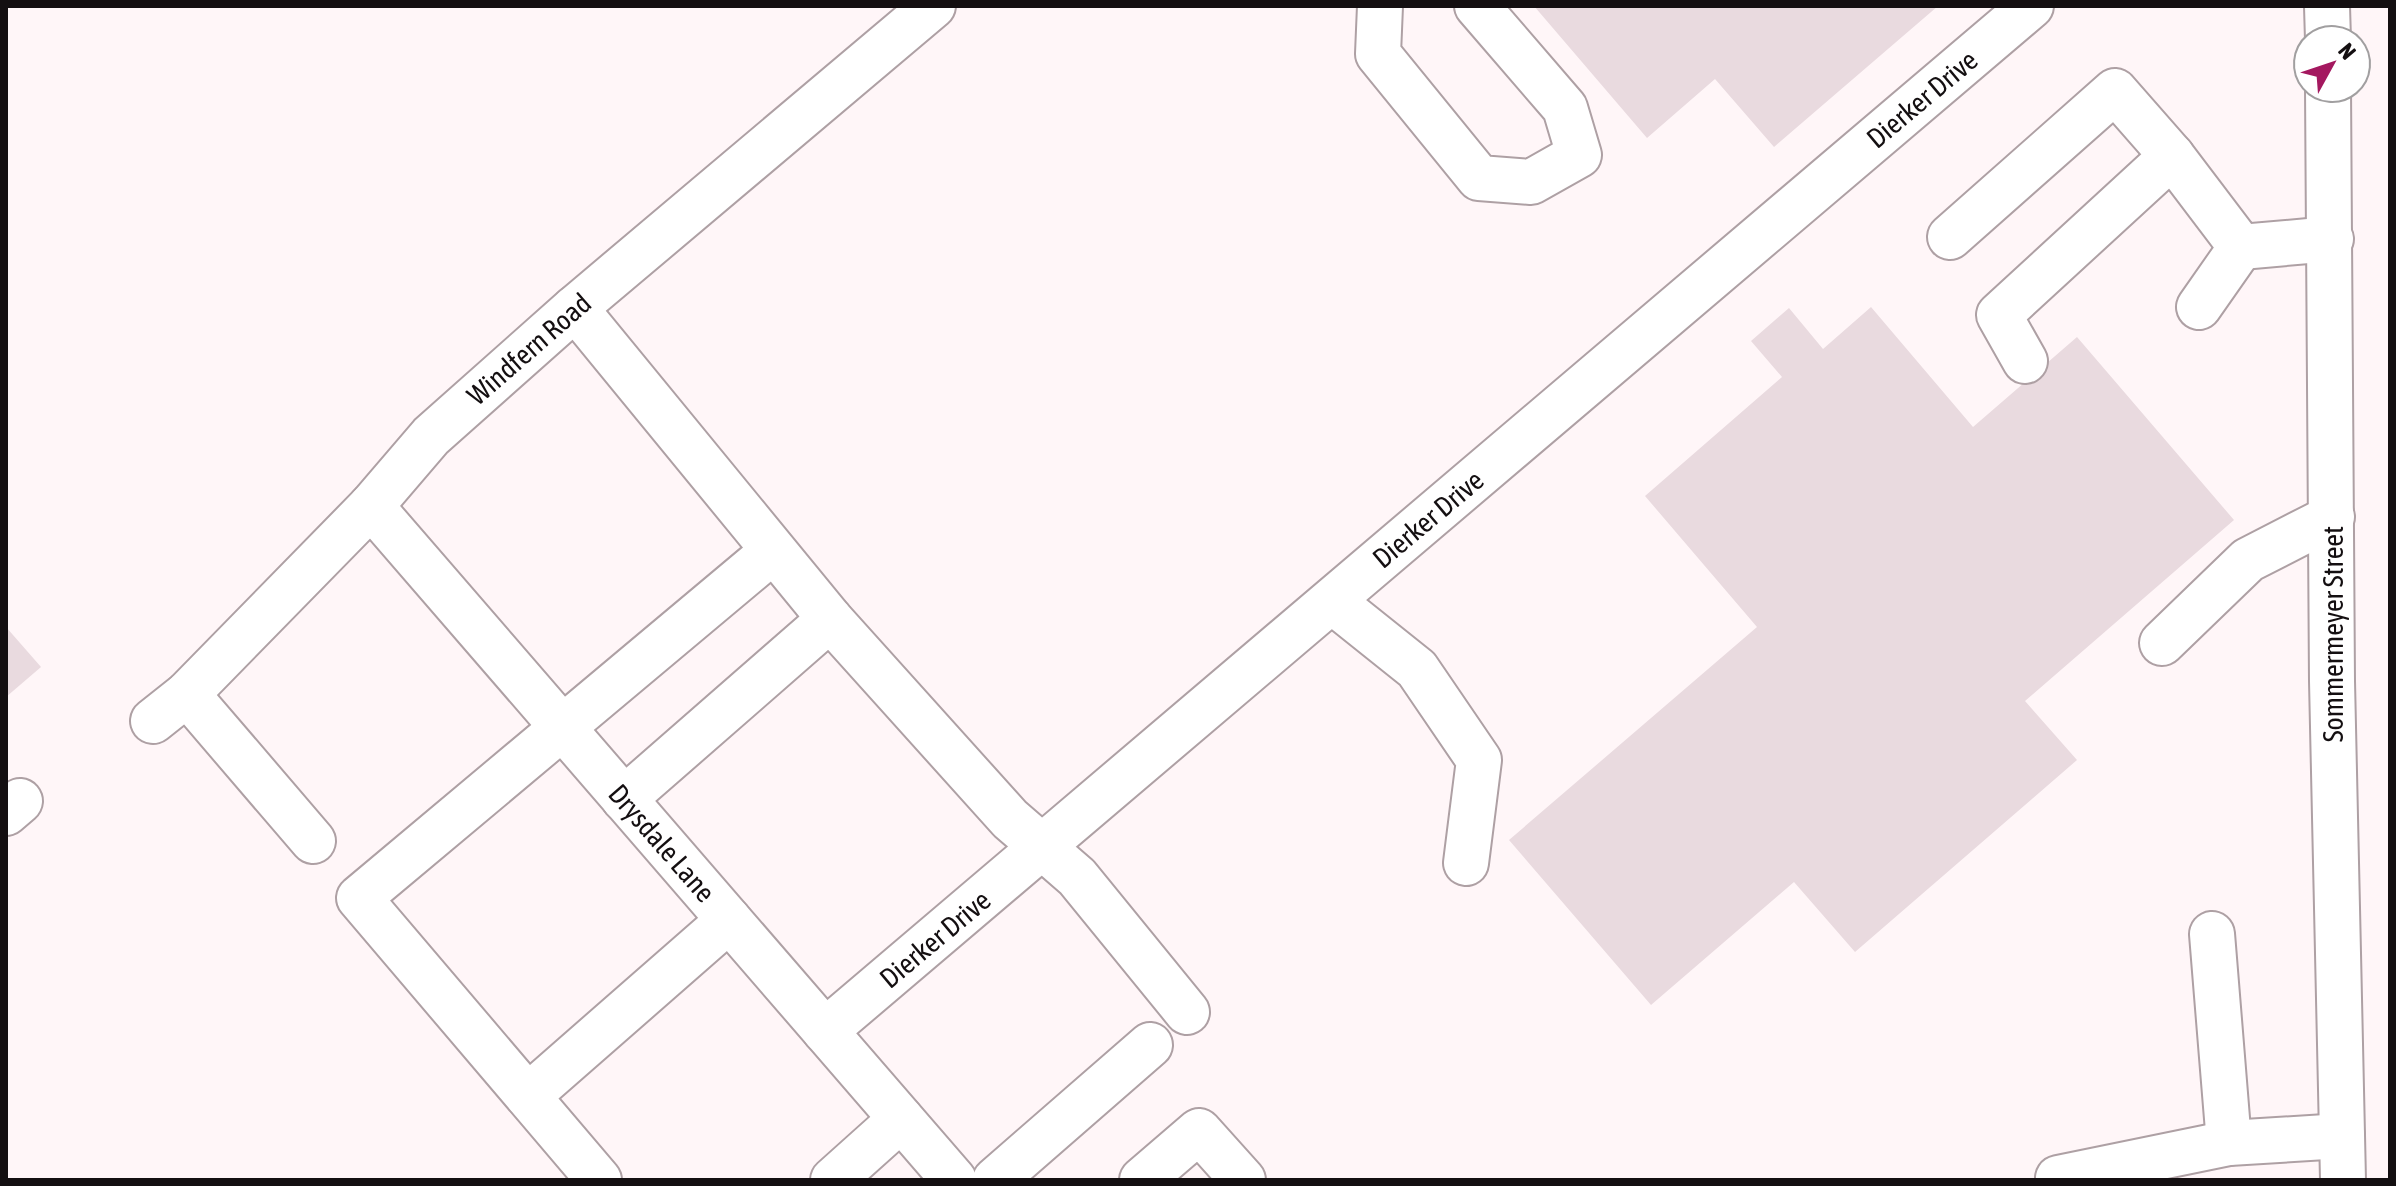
<svg xmlns="http://www.w3.org/2000/svg" width="2396" height="1186" font-family="'Asap Condensed',sans-serif">
<style>
.building{fill:#e9dadf}
.lines{fill:none;stroke-linecap:round;stroke-linejoin:round}
.minor-casing{stroke:#aea0a4;stroke-width:48}
.minor{stroke:#fff;stroke-width:44}
.labels{text-anchor:middle;stroke-width:6;stroke-linejoin:round;paint-order:stroke}
.street-label{font-size:28px;fill:#140f11;stroke:#fff}
</style>
<rect width="100%" height="100%" fill="#fff6f8"/>
<g class="building">
<polygon points="1534,6 1938,6 1774,147 1715,79 1647,138"/>
<polygon points="1871,307 1973,427 2077,337 2234,520 2025,701 2077,760 1855,952 1794,882 1651,1005 1509,840 1757,627 1645,496 1782,377 1751,341 1789,308 1823,349"/>
<polygon points="6,627 41,667 6,697"/>
</g>
<g class="lines">
<defs>
<g id="minor">
<polyline points="1380,6 1378,54 1479,178 1531,182 1579,155 1565,108 1477,6"/>
<polyline points="2327,6 2328,40"/>
<polyline points="2328,88 2332,681 2343,1180"/>
<polyline points="1950,237 2115,91 2172,156 2241,247 2331,239"/>
<polyline points="2199,307 2241,247"/>
<polyline points="575,308 830,619"/>
<polyline points="2025,361 1999,315 2172,156"/>
<polyline points="371,506 954,1180"/>
<polyline points="1332,601 1417,669 1479,760 1466,863"/>
<polyline points="2162,643 2248,560 2332,517"/>
<polyline points="187,694 313,841"/>
<polyline points="153,721 187,694 371,506 431,436 575,308 933,6"/>
<polyline points="624,799 830,619 1010,819 1077,877 1187,1012"/>
<polyline points="6,813 20,801"/>
<polyline points="2212,934 2229,1143"/>
<polyline points="825,1031 2031,6"/>
<polyline points="528,1096 729,920"/>
<polyline points="2058,1178 2229,1143 2342,1136"/>
<polyline points="599,1180 359,898 773,551"/>
<polyline points="833,1180 901,1119"/>
<polyline points="995,1180 1150,1045"/>
<polyline points="1142,1180 1199,1131 1243,1180"/>
</g>
</defs>
<use href="#minor" class="minor-casing"/>
<use href="#minor" class="minor"/>
</g>
<g class="labels">
<g class="street-label">
<text transform="translate(1922 99) rotate(-40)" y="10">Dierker Drive</text>
<text transform="translate(529 349) rotate(-41)" y="10">Windfern Road</text>
<text transform="translate(1428 519) rotate(-40)" y="10">Dierker Drive</text>
<text transform="translate(2333 634) rotate(-90)" y="10">Sommermeyer Street</text>
<text transform="translate(662 843) rotate(49)" y="10">Drysdale Lane</text>
<text transform="translate(935 939) rotate(-40)" y="10">Dierker Drive</text>
</g>
</g>
<rect width="2396" height="1186" fill="none" stroke="#140f11" stroke-width="16"/>
<g transform="translate(2332 64) rotate(50)"><circle r="38" fill="#ffffff" stroke="#a19fa0" stroke-width="2"/>
<path d="M0-6L14 30L0 20L-14 30Z" fill="#a4185f"/>
<text y="-12" font-size="22" font-weight="bold" text-anchor="middle" fill="#140f11">N</text>
</g>
</svg>
